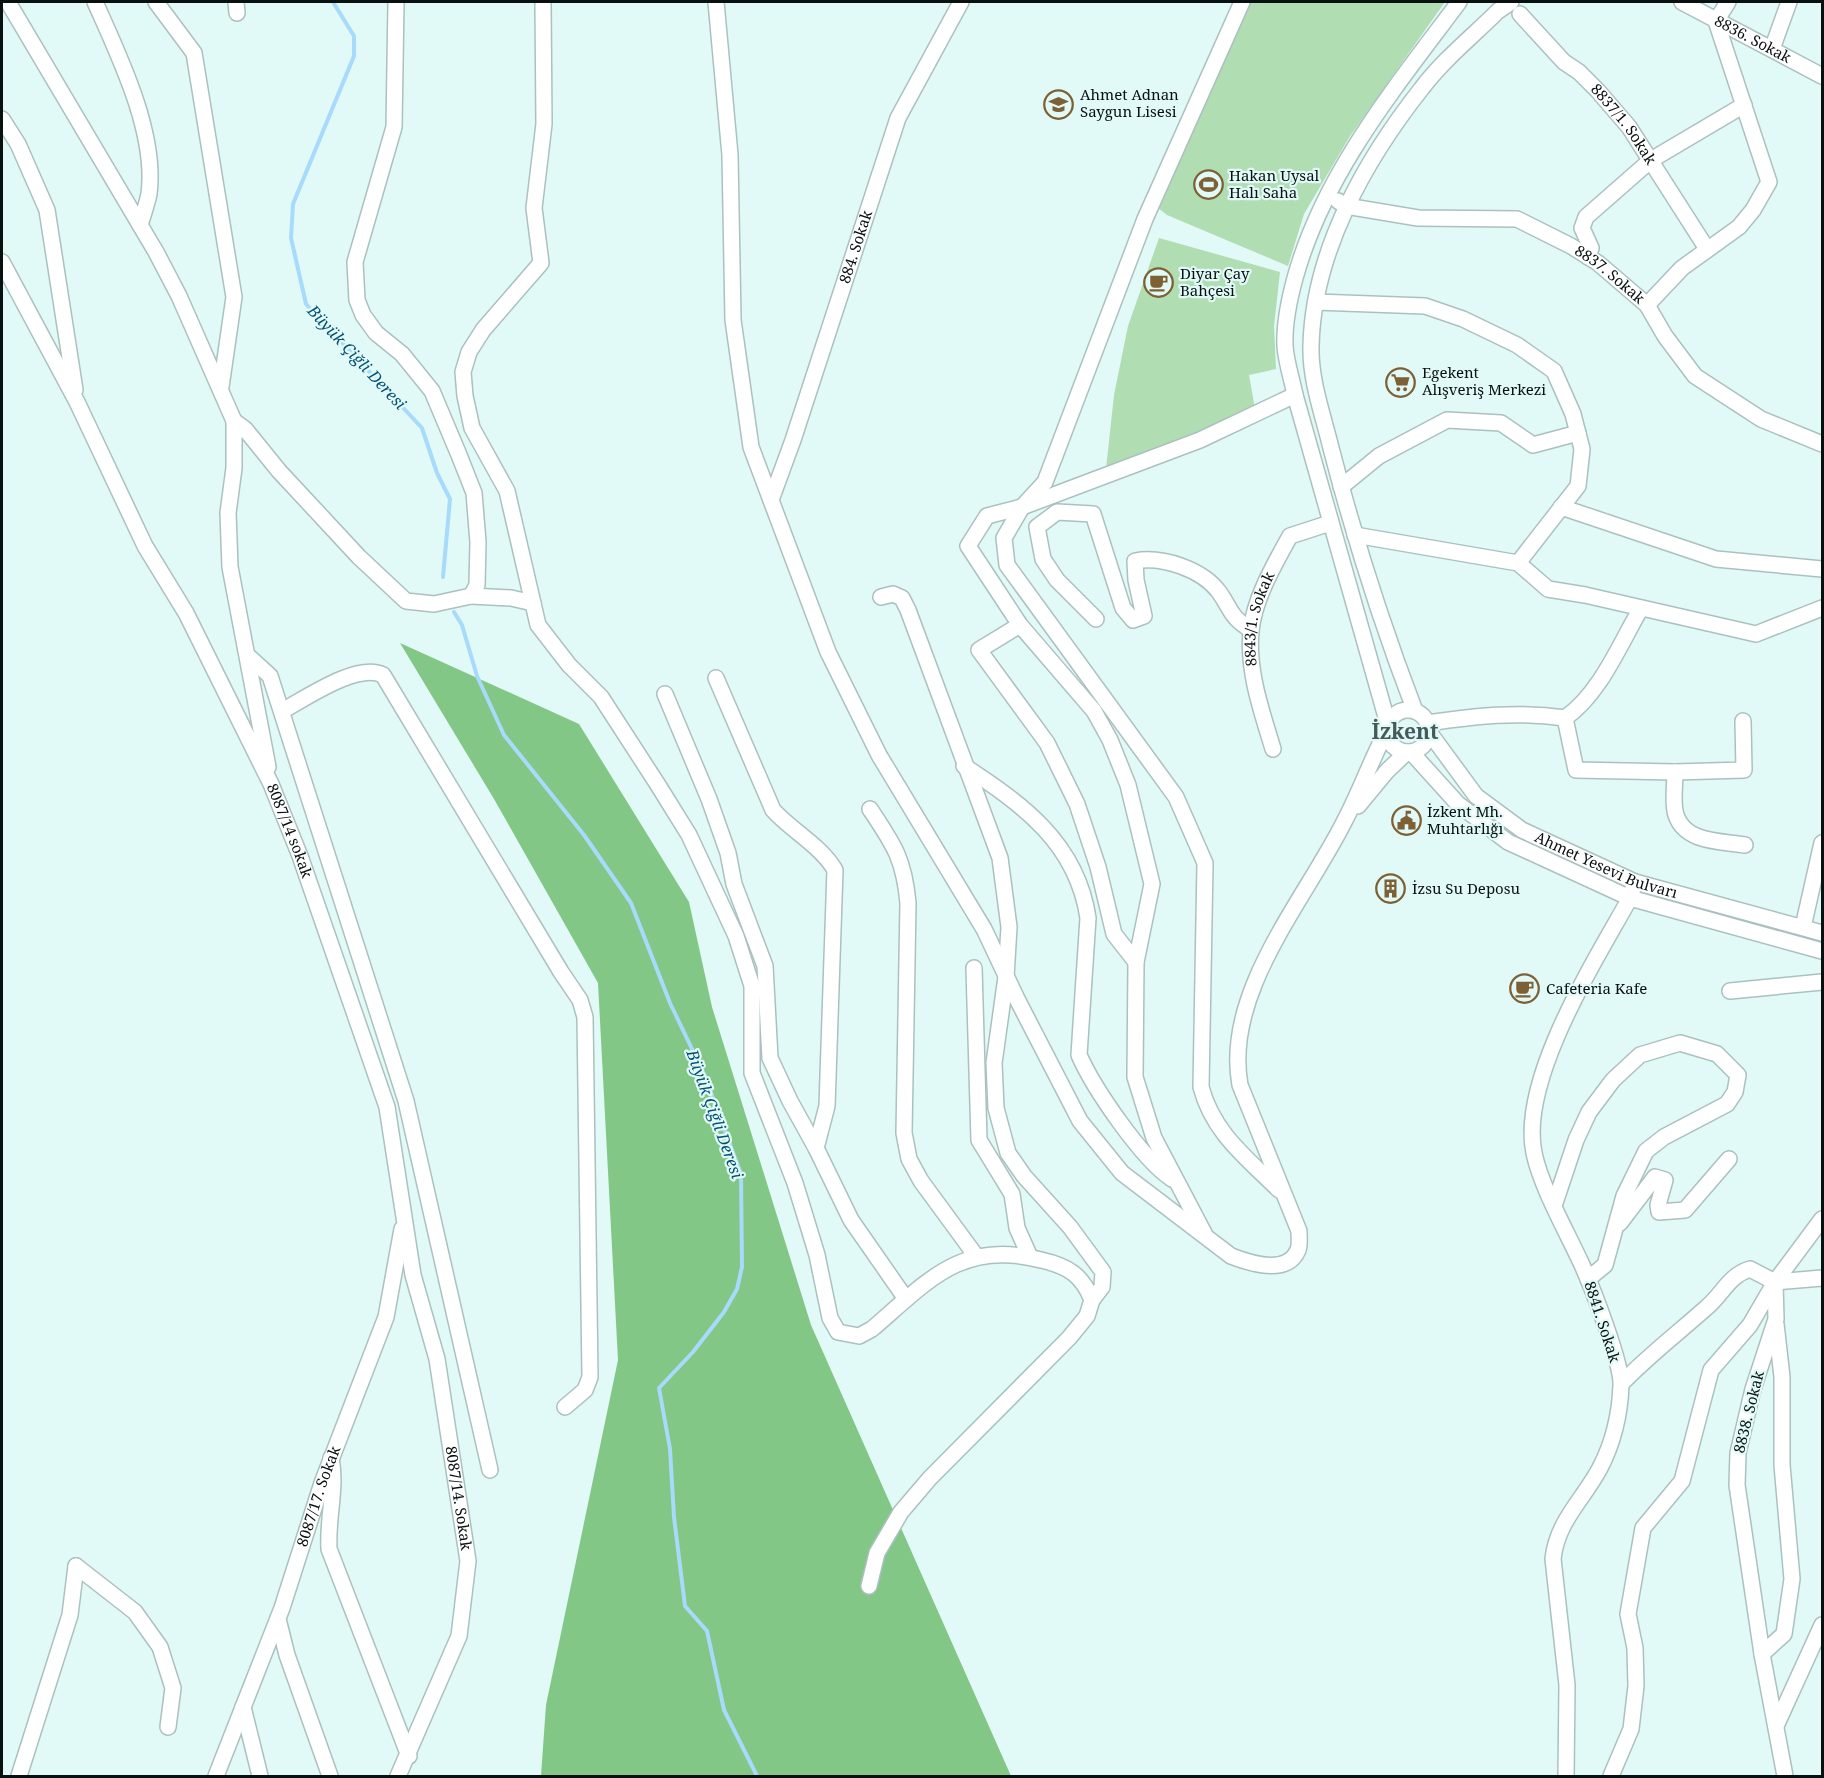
<svg xmlns="http://www.w3.org/2000/svg" width="1824" height="1778" font-family="'Noto Serif',serif">
<style>
.green{fill:#b0ddb1}
.forest{fill:#82c786}
.lines{fill:none;stroke-linecap:round;stroke-linejoin:round}
.stream{stroke:#a7dafb;stroke-width:4}
.minor-casing{stroke:#abc1c0;stroke-width:18}
.minor{stroke:#fff;stroke-width:15}
.labels{text-anchor:middle;stroke-width:4.5;stroke-linejoin:round;paint-order:stroke}
.street-label{font-size:15px;fill:#091110;stroke:#e1f9f7}
.poi-label{font-size:15px;fill:#091110;stroke:#e1f9f7;text-anchor:start}
.water-label{font-size:16px;font-style:italic;fill:#035073;stroke:#e1f9f7}
.district-label{font-size:21px;font-weight:bold;fill:#465b59;stroke:#e1f9f7}
</style>
<rect width="100%" height="100%" fill="#e1f9f7"/>
<g class="green">
<polygon points="1247,2 1445,2 1350,136 1304,214 1288,266 1167,215 1158,208"/>
<polygon points="1159,238 1280,272 1274,326 1276,369 1249,375 1255,409 1191,438 1106,469 1114,395 1128,326"/>
</g>
<polygon class="forest" points="400,643 579,724 689,902 712,1007 811,1325 1011,1776 541,1776 546,1705 618,1360 598,983 494,799"/>
<g class="lines">
<g class="stream">
<polyline points="333,2 354,36 354,56 293,204 291,238 306,304 422,428 437,473 450,499 443,577"/>
<polyline points="454,612 462,625 477,676 504,735 584,835 631,903 670,1003 704,1074 741,1174 742,1267 737,1289 724,1312 693,1352 659,1388 670,1449 674,1517 685,1606 707,1631 724,1710 757,1776"/>
</g>
<defs>
<g id="minor">
<polyline points="8,2 156,252 179,296 234,421 234,468 228,513 230,567 268,767"/>
<path d="M95,2C119,56 157,133 149,194C147,204 143,215 140,225"/>
<polyline points="156,2 194,53 234,297 221,387"/>
<polyline points="236,2 237,13"/>
<path d="M543,2L544,124L534,208L541,263L483,330L469,352L463,372L465,396L472,428L507,491L538,625L569,665L601,697L658,785L689,835L736,936L752,986V1073L795,1183L817,1255L830,1318L838,1332L859,1336L872,1329C928,1281 962,1239 1041,1260C1068,1266 1082,1275 1092,1300L1087,1316L1069,1338L930,1478L901,1512L877,1553L869,1586"/>
<path d="M716,2L730,155L733,320L751,447L828,652L879,755L984,929L1017,999L1080,1121L1122,1173L1231,1256C1249,1263 1287,1276 1298,1250C1300,1245 1299,1237 1299,1231L1240,1085C1223,993 1305,900 1344,822C1360,792 1371,760 1387,730"/>
<path id="s1" d="M1682,2L1822,76"/>
<path id="s2" d="M1520,14L1564,62L1579,72L1598,91L1629,127L1707,249"/>
<polyline points="1772,49 1789,2"/>
<polyline points="2,119 18,144 47,210 75,390"/>
<path id="s3" d="M1338,201L1346,206L1418,218L1517,219L1571,246L1598,263L1647,305L1665,336L1695,376L1761,419L1822,444"/>
<polyline points="1588,257 1591,248 1582,228 1586,217 1651,160 1744,105"/>
<path id="s4" d="M2,262L77,402L145,546L186,613L271,784L300,856L387,1107L413,1275L437,1359L468,1561L459,1636L398,1776"/>
<polyline points="1316,302 1425,306 1463,319 1517,345 1554,371 1573,414 1582,449 1578,486 1518,563"/>
<polyline points="1647,305 1682,268 1739,227 1753,210 1769,182 1716,21 1728,2"/>
<polyline points="234,421 245,429 279,471 359,557 406,601 434,604 471,596 477,585 478,542 474,493 459,455 432,391 402,354 376,333 363,315 357,300 355,262 394,127 396,2"/>
<polyline points="1341,487 1379,456 1447,420 1501,423 1533,445 1578,433"/>
<path id="s5" d="M771,500L793,440L898,118L961,2"/>
<polyline points="1561,507 1716,559 1822,569"/>
<polyline points="1355,535 1518,563 1548,589 1585,595 1756,634 1822,608"/>
<polyline points="471,596 511,598 533,603"/>
<polyline points="881,597 893,594 902,598 908,610 1000,858 1009,927 1006,977 994,1063 996,1108 1008,1153 1024,1176 1070,1227 1103,1272 1102,1287 1092,1300"/>
<path d="M1096,619L1057,580L1043,559L1037,527L1057,512L1093,514L1123,608L1133,620L1144,616L1136,580L1135,561C1162,556 1202,569 1219,592C1232,610 1229,616 1251,630"/>
<polyline points="1020,625 979,650 1047,743 1077,804 1098,867 1114,934 1136,962"/>
<polyline points="248,656 270,676 406,1101 490,1470"/>
<path d="M716,678L773,810C792,831 821,846 835,870L827,1106L816,1148"/>
<polyline points="665,694 709,799 728,853 734,884 765,966 770,1058 790,1101 816,1148 851,1220 906,1299"/>
<circle cx="1408" cy="731" r="21"/>
<path d="M282,711C306,698 358,662 383,675L561,972L580,1000L585,1017L590,1377L585,1390L565,1407"/>
<path d="M1415,711C1382,625 1354,537 1331,448C1323,415 1310,380 1311,346C1313,252 1365,160 1422,88C1443,60 1473,36 1498,11L1511,2"/>
<polyline points="1565,718 1576,770 1675,772 1744,770 1743,721"/>
<path d="M1428,723C1475,716 1518,711 1565,718C1600,694 1620,644 1641,608"/>
<path d="M1388,724L1295,395C1292,379 1286,362 1285,346C1284,323 1289,300 1295,278C1324,173 1395,88 1459,2"/>
<path id="s6" d="M1429,732L1476,796L1522,830L1635,882L1822,933"/>
<path id="s7" d="M1273,749C1262,712 1247,671 1251,631C1254,599 1275,563 1290,536L1330,523"/>
<polyline points="1411,752 1458,804 1508,842 1630,898 1822,951"/>
<path d="M964,766C1022,804 1077,843 1088,918L1079,1055C1094,1089 1142,1159 1172,1179"/>
<path d="M1675,772C1675,785 1672,803 1676,815C1685,843 1721,841 1745,845"/>
<polyline points="1358,806 1387,771 1407,752"/>
<path d="M870,809C894,845 904,859 908,903L904,1133L909,1159L921,1181L976,1256"/>
<polyline points="1803,927 1822,843"/>
<polyline points="974,968 979,1140 1012,1194 1017,1228 1030,1257"/>
<polyline points="1730,991 1822,982"/>
<path d="M1279,1190C1247,1158 1213,1133 1201,1087L1205,863L1176,797L1007,565L1004,538L1022,507L1200,440L1295,395"/>
<polyline points="1555,1203 1576,1140 1589,1112 1613,1080 1640,1055 1680,1043 1717,1054 1738,1075 1735,1092 1727,1104 1664,1137 1646,1151 1624,1196 1605,1265 1588,1279"/>
<polyline points="1620,1223 1655,1177 1665,1180 1658,1205 1659,1212 1685,1210 1729,1159"/>
<polyline points="1204,1233 1154,1138 1135,1077 1136,962 1152,884 1128,785 1110,740 1094,711 1020,625 968,546 987,516 1022,507 1045,482 1145,219 1242,2"/>
<polyline points="1775,1282 1822,1278"/>
<path d="M1622,1383C1648,1356 1678,1333 1706,1308C1723,1294 1728,1276 1750,1269L1775,1282L1776,1319L1753,1389L1738,1453L1737,1485L1762,1654L1785,1776"/>
<path d="M331,1458C337,1489 327,1518 329,1549L409,1756"/>
<polyline points="76,1566 135,1612 160,1647 173,1688 168,1727"/>
<polyline points="278,1619 287,1655 330,1776"/>
<polyline points="1762,1654 1784,1634 1792,1579 1782,1465 1782,1377 1776,1324"/>
<polyline points="243,1707 260,1776"/>
<polyline points="1776,1726 1822,1625"/>
<polyline points="19,1776 70,1615 76,1566"/>
<path id="s8" d="M216,1776L282,1608L322,1483L386,1317L402,1229"/>
<path d="M1566,1776L1567,1685L1553,1559C1557,1521 1583,1500 1600,1468C1613,1443 1620,1413 1621,1385C1622,1364 1592,1287 1582,1265C1567,1232 1541,1187 1534,1153C1519,1080 1595,961 1630,898L1635,882"/>
<polyline points="1611,1776 1631,1729 1636,1686 1635,1648 1628,1614 1643,1528 1682,1481 1711,1370 1750,1325 1775,1282 1822,1219"/>
</g>
</defs>
<use href="#minor" class="minor-casing"/>
<use href="#minor" class="minor"/>
</g>
<defs>
<symbol id="school-ring" viewBox="-11 -11 22 22"><circle r="9.5" fill="#e1f9f7" stroke="#7d6134" stroke-width="1.5"/><path d="M0-5L7-2L0 1L-7-2ZM-4 1L0 2.5L4 1V4Q0 6-4 4Z" fill="#7d6134"/></symbol>
<symbol id="stadium-ring" viewBox="-11 -11 22 22"><circle r="9.5" fill="#e1f9f7" stroke="#7d6134" stroke-width="1.5"/><path d="M0-5a6.5 5 0 1 0 0 10a6.5 5 0 1 0 0-10ZM-3.5-1.8h7v3.6h-7Z" fill="#7d6134"/></symbol>
<symbol id="cafe-ring" viewBox="-11 -11 22 22"><circle r="9.5" fill="#e1f9f7" stroke="#7d6134" stroke-width="1.5"/><path d="M-5.5-4.5H6V0H3Q3 3.5 0 3.5H-2.5Q-5.5 3.5-5.5 0ZM3-3.2v2h1.7v-2ZM-6 4.5H4V6H-6Z" fill="#7d6134"/></symbol>
<symbol id="supermarket-ring" viewBox="-11 -11 22 22"><circle r="9.5" fill="#e1f9f7" stroke="#7d6134" stroke-width="1.5"/><path d="M-6-5.5h2.5l.6 2H6L4.5 2H-2.5L-4.4-4H-6ZM-1.5 3.2a1.3 1.3 0 1 0 .1 0ZM3 3.2a1.3 1.3 0 1 0 .1 0Z" fill="#7d6134"/></symbol>
<symbol id="civic-ring" viewBox="-11 -11 22 22"><circle r="9.5" fill="#e1f9f7" stroke="#7d6134" stroke-width="1.5"/><path d="M-.6-6.5H3V-4.5H.6V-3L4-1V1h2V6H-6V1h2V-1L-.6-3ZM-1.2 2.5V6h2.4V2.5Z" fill="#7d6134"/></symbol>
<symbol id="building-ring" viewBox="-11 -11 22 22"><circle r="9.5" fill="#e1f9f7" stroke="#7d6134" stroke-width="1.5"/><path d="M-4-6H4V6H1V3H-1V6H-4ZM-2.5-4.3h1.7v1.8h-1.7ZM.8-4.3h1.7v1.8H.8ZM-2.5-1h1.7V.8h-1.7ZM.8-1h1.7V.8H.8Z" fill="#7d6134"/></symbol>
</defs>
<g fill-rule="evenodd">
<use href="#school-ring" x="1042" y="88" width="33" height="33"/>
<use href="#stadium-ring" x="1192" y="168" width="33" height="33"/>
<use href="#cafe-ring" x="1142" y="266" width="33" height="33"/>
<use href="#supermarket-ring" x="1384" y="366" width="33" height="33"/>
<use href="#civic-ring" x="1390" y="804" width="33" height="33"/>
<use href="#building-ring" x="1374" y="872" width="33" height="33"/>
<use href="#cafe-ring" x="1508" y="972" width="33" height="33"/>
</g>
<g class="labels">
<g class="street-label">
<text dy="5" stroke="none"><textPath href="#s1" startOffset="80">8836. Sokak</textPath></text>
<text dy="5" stroke="none"><textPath href="#s2" startOffset="152">8837/1. Sokak</textPath></text>
<text dy="5" stroke="none"><textPath href="#s5" startOffset="267">884. Sokak</textPath></text>
<text dy="5" stroke="none"><textPath href="#s3" startOffset="290">8837. Sokak</textPath></text>
<text dy="5" stroke="none"><textPath href="#s7" startOffset="134">8843/1. Sokak</textPath></text>
<text dy="5" stroke="none"><textPath href="#s4" startOffset="638">8087/14 sokak</textPath></text>
<text dy="5" stroke="none"><textPath href="#s6" startOffset="228">Ahmet Yesevi Bulvarı</textPath></text>
<text transform="translate(1602 1322) rotate(72)" y="5">8841. Sokak</text>
<text transform="translate(1749 1412) rotate(-76)" y="5">8838. Sokak</text>
<text dy="5" stroke="none"><textPath href="#s8" startOffset="298">8087/17. Sokak</textPath></text>
<text dy="5" stroke="none"><textPath href="#s4" startOffset="1329">8087/14. Sokak</textPath></text>
</g>
<g class="poi-label">
<text x="1080" y="100">Ahmet Adnan<tspan x="1080" dy="17">Saygun Lisesi</tspan></text>
<text x="1229" y="181">Hakan Uysal<tspan x="1229" dy="17">Halı Saha</tspan></text>
<text x="1180" y="279">Diyar Çay<tspan x="1180" dy="17">Bahçesi</tspan></text>
<text x="1422" y="378">Egekent<tspan x="1422" dy="17">Alışveriş Merkezi</tspan></text>
<text x="1427" y="817">İzkent Mh.<tspan x="1427" dy="17">Muhtarlığı</tspan></text>
<text x="1412" y="894">İzsu Su Deposu</text>
<text x="1546" y="994">Cafeteria Kafe</text>
</g>
<g class="water-label">
<text transform="translate(357 357) rotate(47)" y="6">Büyük Çiğli Deresi</text>
<text transform="translate(715 1114) rotate(70)" y="6">Büyük Çiğli Deresi</text>
</g>
<g class="district-label">
<text x="1405" y="739">İzkent</text>
</g>
</g>
<rect width="1824" height="1778" fill="none" stroke="#091110" stroke-width="6"/>
</svg>
